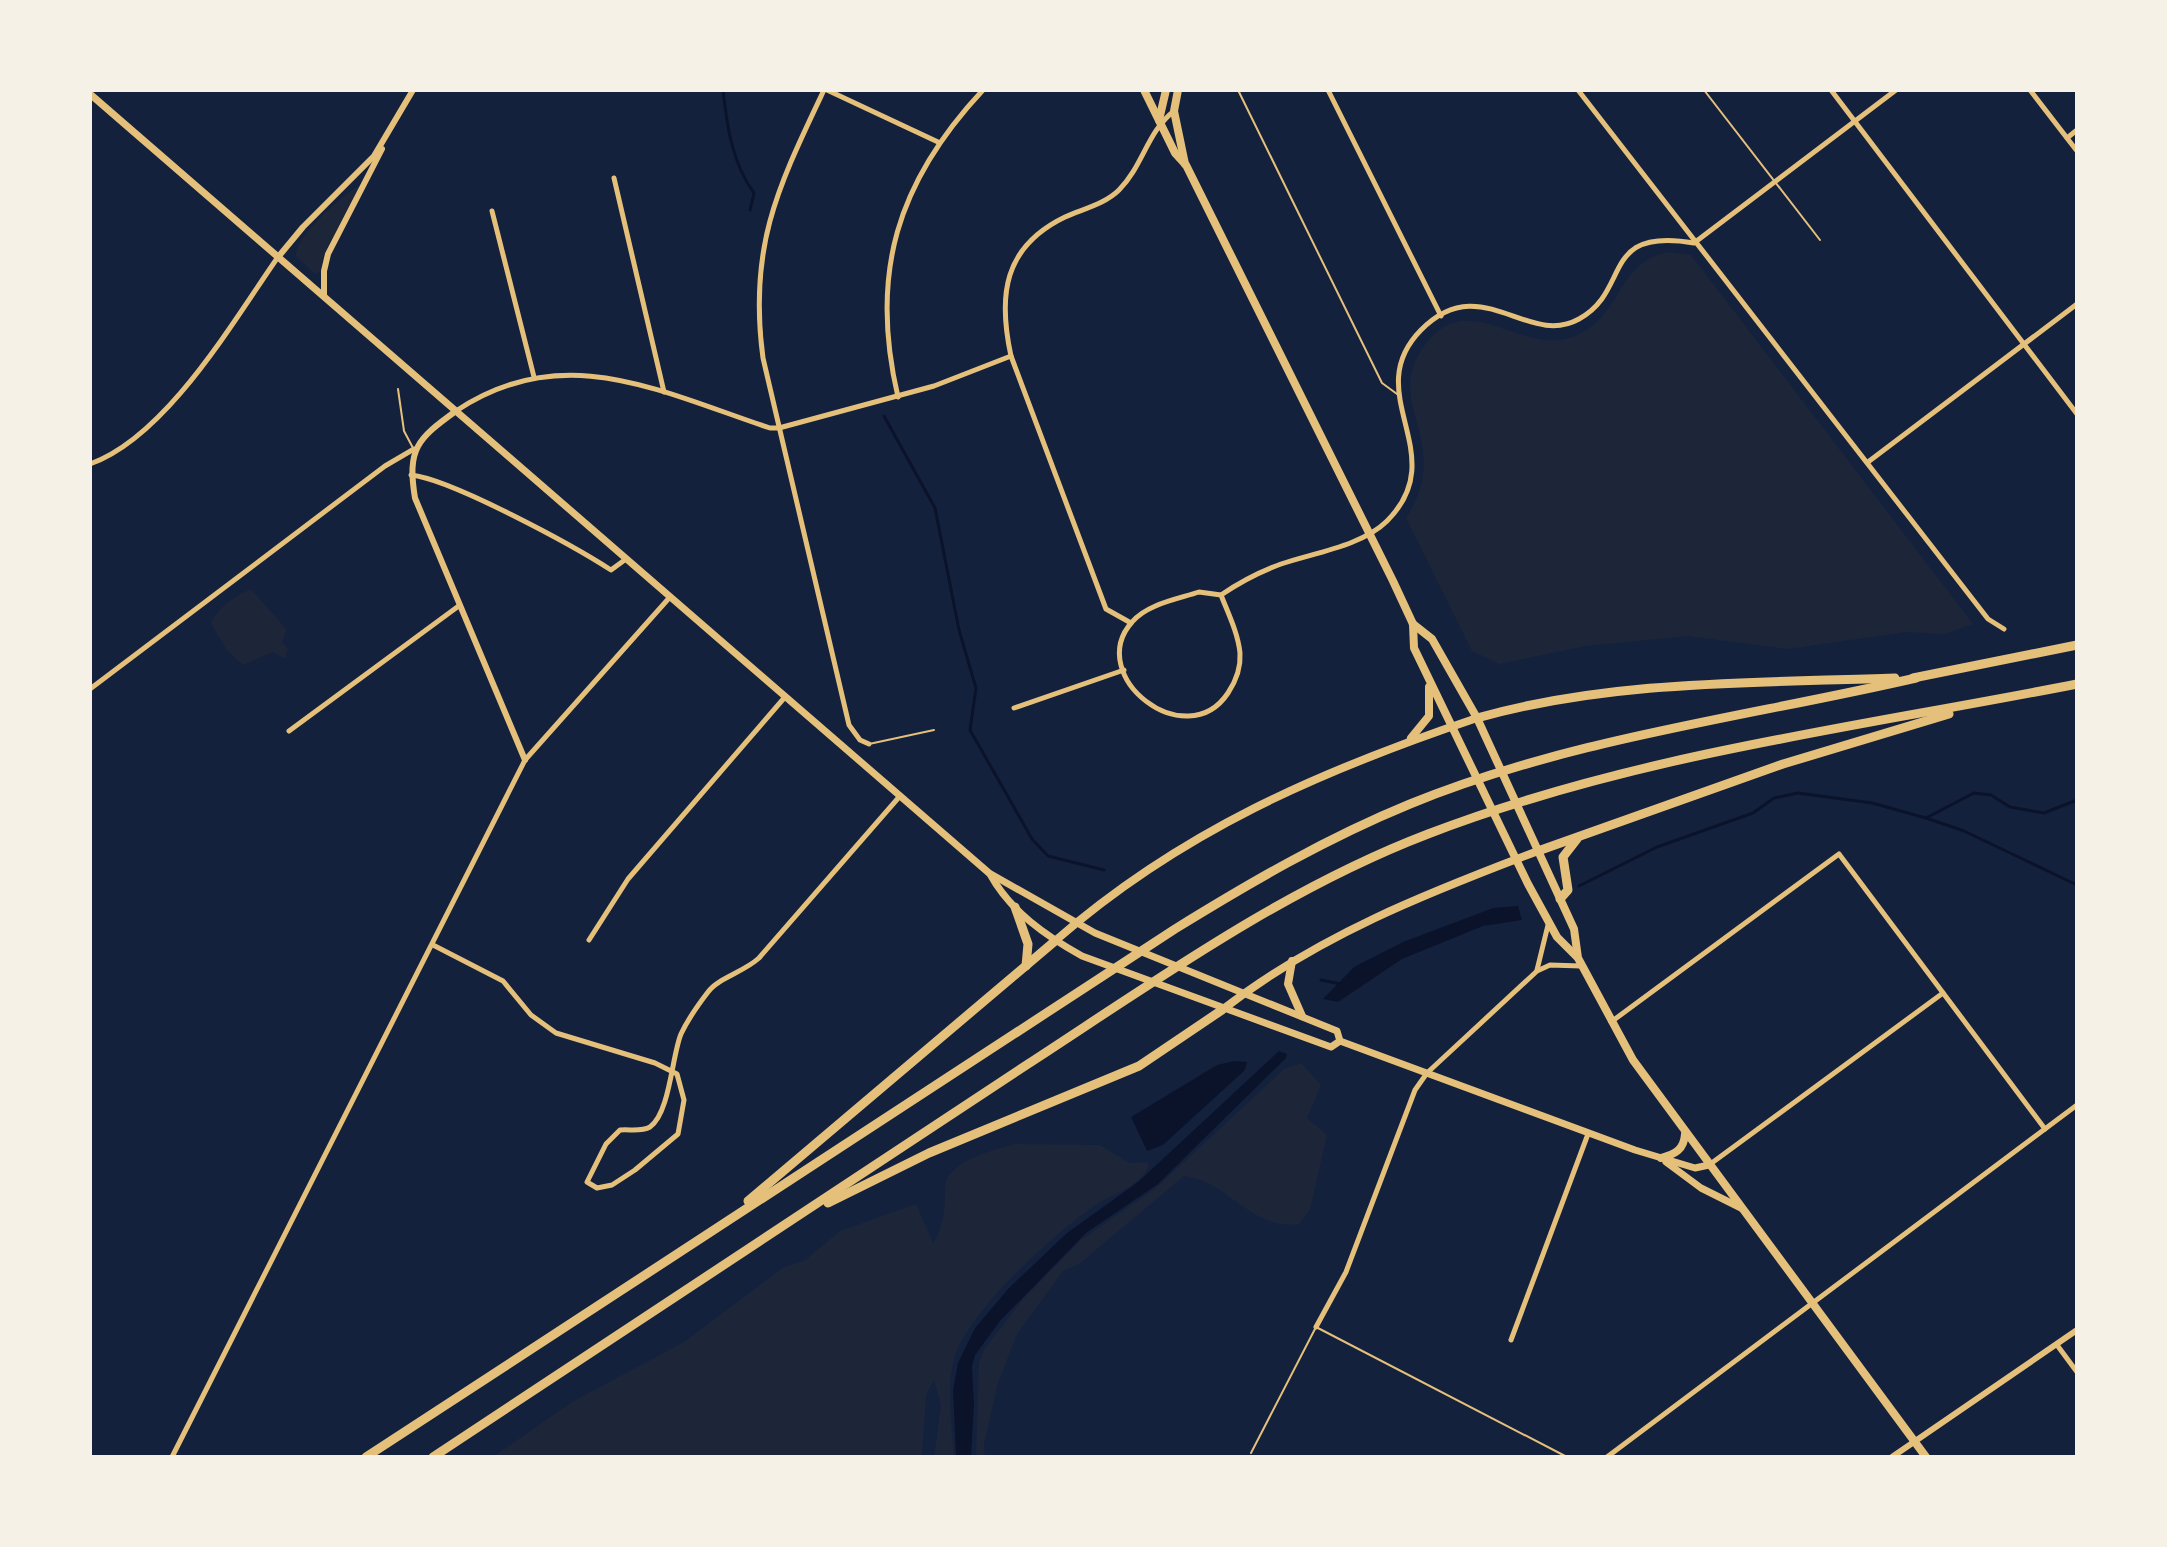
<svg xmlns="http://www.w3.org/2000/svg" width="2167" height="1547" font-family="'Fira Sans Condensed',sans-serif">
<style>
.green{fill:#1d2539}
.water{fill:#0b132b}
.lines{fill:none;stroke-linecap:round;stroke-linejoin:round}
.stream{stroke:#0b132b;stroke-width:3}
.service{stroke:#e5c07b;stroke-width:2}
.minor{stroke:#e5c07b;stroke-width:5}
.tertiary{stroke:#e5c07b;stroke-width:6}
.secondary{stroke:#e5c07b;stroke-width:7}
.primary{stroke:#e5c07b;stroke-width:8}
.motorway{stroke:#e5c07b;stroke-width:9}
</style>
<rect width="100%" height="100%" fill="#14213d"/>
<g class="green">
<path d="M360,185L323,257L320,272L315,274L296,256C296,235 343,195 360,185Z"/>
<path d="M1669,252L1691,255L1973,624L1945,634L1906,632L1788,649L1688,636L1586,646L1499,664L1472,651L1406,518C1455,444 1382,403 1424,346C1469,284 1520,358 1575,336C1624,316 1615,262 1669,252Z"/>
<path d="M251,589L287,630L282,642L288,649L285,659L273,652L243,665L226,649L211,623C218,607 236,596 251,589Z"/>
<path d="M1301,1063L1321,1085L1307,1118L1327,1135L1310,1210L1299,1224C1251,1231 1229,1181 1184,1176L1079,1264L1063,1271L1017,1334L998,1383L984,1444L985,1457H976L979,1363L985,1348L1024,1298L1081,1240L1156,1188L1284,1069Z"/>
<path d="M1015,1144L1100,1145L1129,1163L1149,1162C1147,1183 1115,1193 1099,1203C1059,1228 966,1313 954,1359C946,1388 952,1427 954,1457H934L941,1405L934,1380L926,1395L922,1457H493L572,1402L684,1342L784,1267L804,1261L840,1231L916,1204L933,1243C944,1227 945,1209 945,1190C944,1161 994,1150 1015,1144Z"/>
</g>
<g class="water">
<polygon points="1518,906 1522,920 1483,926 1402,959 1338,1002 1323,999 1354,967 1403,942 1493,908"/>
<polygon points="1279,1051 1287,1054 1286,1058 1158,1184 1086,1233 1000,1321 975,1355 972,1366 974,1404 971,1457 956,1457 953,1390 958,1363 975,1328 1009,1288 1067,1233 1138,1182"/>
<polygon points="1234,1061 1247,1062 1245,1070 1163,1145 1147,1151 1131,1117 1217,1065"/>
</g>
<g class="lines">
<g class="stream">
<path d="M723,90C727,126 732,163 754,193L750,210"/>
<polyline points="884,416 935,508 959,630 976,688 970,730 1032,839 1048,856 1104,870"/>
<polyline points="1926,818 1974,793 1991,795 2010,807 2044,813 2077,800"/>
<polyline points="1579,886 1657,847 1753,813 1774,798 1798,793 1872,803 1926,818 1964,831 2077,885"/>
<polyline points="1321,980 1341,984"/>
</g>
<g class="service">
<polyline points="1238,90 1382,383 1397,394"/>
<polyline points="1704,90 1820,240"/>
<polyline points="398,389 404,431 413,448"/>
<polyline points="869,744 934,730"/>
<polyline points="1251,1453 1316,1327 1567,1457"/>
</g>
<g class="minor">
<path d="M824,90C778,187 748,247 763,358L849,725L860,740L869,744"/>
<polyline points="827,90 938,142"/>
<polyline points="1328,90 1441,316"/>
<polyline points="1578,90 1988,619 2004,629"/>
<polyline points="1831,90 2077,414"/>
<polyline points="2030,90 2077,151"/>
<polyline points="2067,138 2077,130"/>
<polyline points="614,178 664,392"/>
<polyline points="492,211 534,377"/>
<path d="M898,397C869,274 897,182 983,90"/>
<path d="M456,411C563,339 661,392 770,428H779L934,386L1011,356"/>
<polyline points="1868,462 2077,304"/>
<path d="M90,464C166,437 232,323 278,257"/>
<path d="M411,475C451,479 574,546 611,570L626,559"/>
<path d="M1199,592L1221,595C1228,613 1238,633 1240,653C1241,668 1236,681 1228,693C1186,756 1084,676 1132,622C1147,604 1178,599 1199,592Z"/>
<path d="M1221,595C1240,582 1259,572 1281,564C1313,553 1362,546 1387,521C1454,454 1358,394 1421,330C1481,269 1527,348 1579,319C1632,290 1599,227 1694,243L1896,90"/>
<path d="M1131,623L1106,609L1011,356C998,296 1003,247 1065,217C1083,209 1105,204 1119,190C1143,166 1147,132 1174,111"/>
<polyline points="90,689 385,466 414,449"/>
<polyline points="1014,708 1124,670"/>
<polyline points="289,731 460,605"/>
<polyline points="589,940 628,879 785,697"/>
<path d="M433,945L503,981L531,1015L556,1033L655,1063L677,1074L684,1100L678,1134L635,1170L612,1185L597,1188L587,1182L606,1144L620,1130C630,1129 641,1132 650,1127C670,1113 672,1055 681,1034C688,1019 698,1005 708,992C718,978 744,972 759,958L900,796"/>
<polyline points="1537,970 1548,925"/>
<polyline points="1611,1022 1839,854 2045,1129"/>
<polyline points="1709,1165 1943,993"/>
<polyline points="1316,1327 1346,1272 1415,1090 1427,1073 1537,971 1550,965 1581,966"/>
<polyline points="1511,1340 1588,1134"/>
<polyline points="2057,1345 2077,1372"/>
<polyline points="172,1457 525,760 670,597"/>
<polyline points="1607,1457 2077,1105"/>
</g>
<g class="tertiary">
<polyline points="279,256 303,227 374,156 413,90"/>
<polyline points="324,296 324,271 328,254 382,149"/>
<path d="M456,411C417,439 407,449 415,498L525,760"/>
<polyline points="1892,1457 2077,1330"/>
</g>
<g class="secondary">
<polyline points="90,94 989,873 1095,933 1337,1031 1340,1041 1635,1150 1695,1168 1709,1165"/>
<path d="M990,874C1010,911 1046,936 1082,956L1331,1047L1340,1041"/>
<polyline points="1666,1162 1701,1188 1741,1208"/>
</g>
<g class="primary">
<polyline points="1144,90 1175,153 1186,165 1393,581 1413,624 1414,648 1528,884 1557,937 1577,957"/>
<polyline points="1178,90 1174,111 1185,164"/>
<polyline points="1159,120 1166,90"/>
<polyline points="1413,624 1432,639 1477,718 1574,929 1578,958 1633,1060 1926,1457"/>
<polyline points="1411,738 1429,716 1429,687"/>
<path d="M1055,941C1181,831 1320,771 1477,718"/>
<polyline points="1292,961 1288,984 1302,1016"/>
<path d="M1222,1010C1317,936 1427,893 1538,851"/>
<path d="M1661,1158C1675,1154 1684,1150 1685,1134"/>
</g>
<g class="motorway">
<polyline points="1913,678 2077,645"/>
<path d="M1477,718C1611,680 1756,683 1895,678"/>
<polyline points="1538,851 1783,764 1949,714"/>
<polyline points="1560,899 1568,890 1563,857 1577,839"/>
<polyline points="1015,907 1028,944 1026,966"/>
<polyline points="748,1201 1055,941"/>
<polyline points="828,1203 929,1153 1139,1066 1222,1010"/>
<path d="M366,1457L1175,929C1251,882 1327,838 1410,804C1572,738 1747,717 1916,678"/>
<path d="M433,1457C631,1327 828,1194 1028,1064C1157,980 1284,889 1428,834C1636,754 1860,727 2077,684"/>
</g>
</g>
<rect width="2167" height="1547" fill="none" stroke="#f6f1e7" stroke-width="184"/>
</svg>
